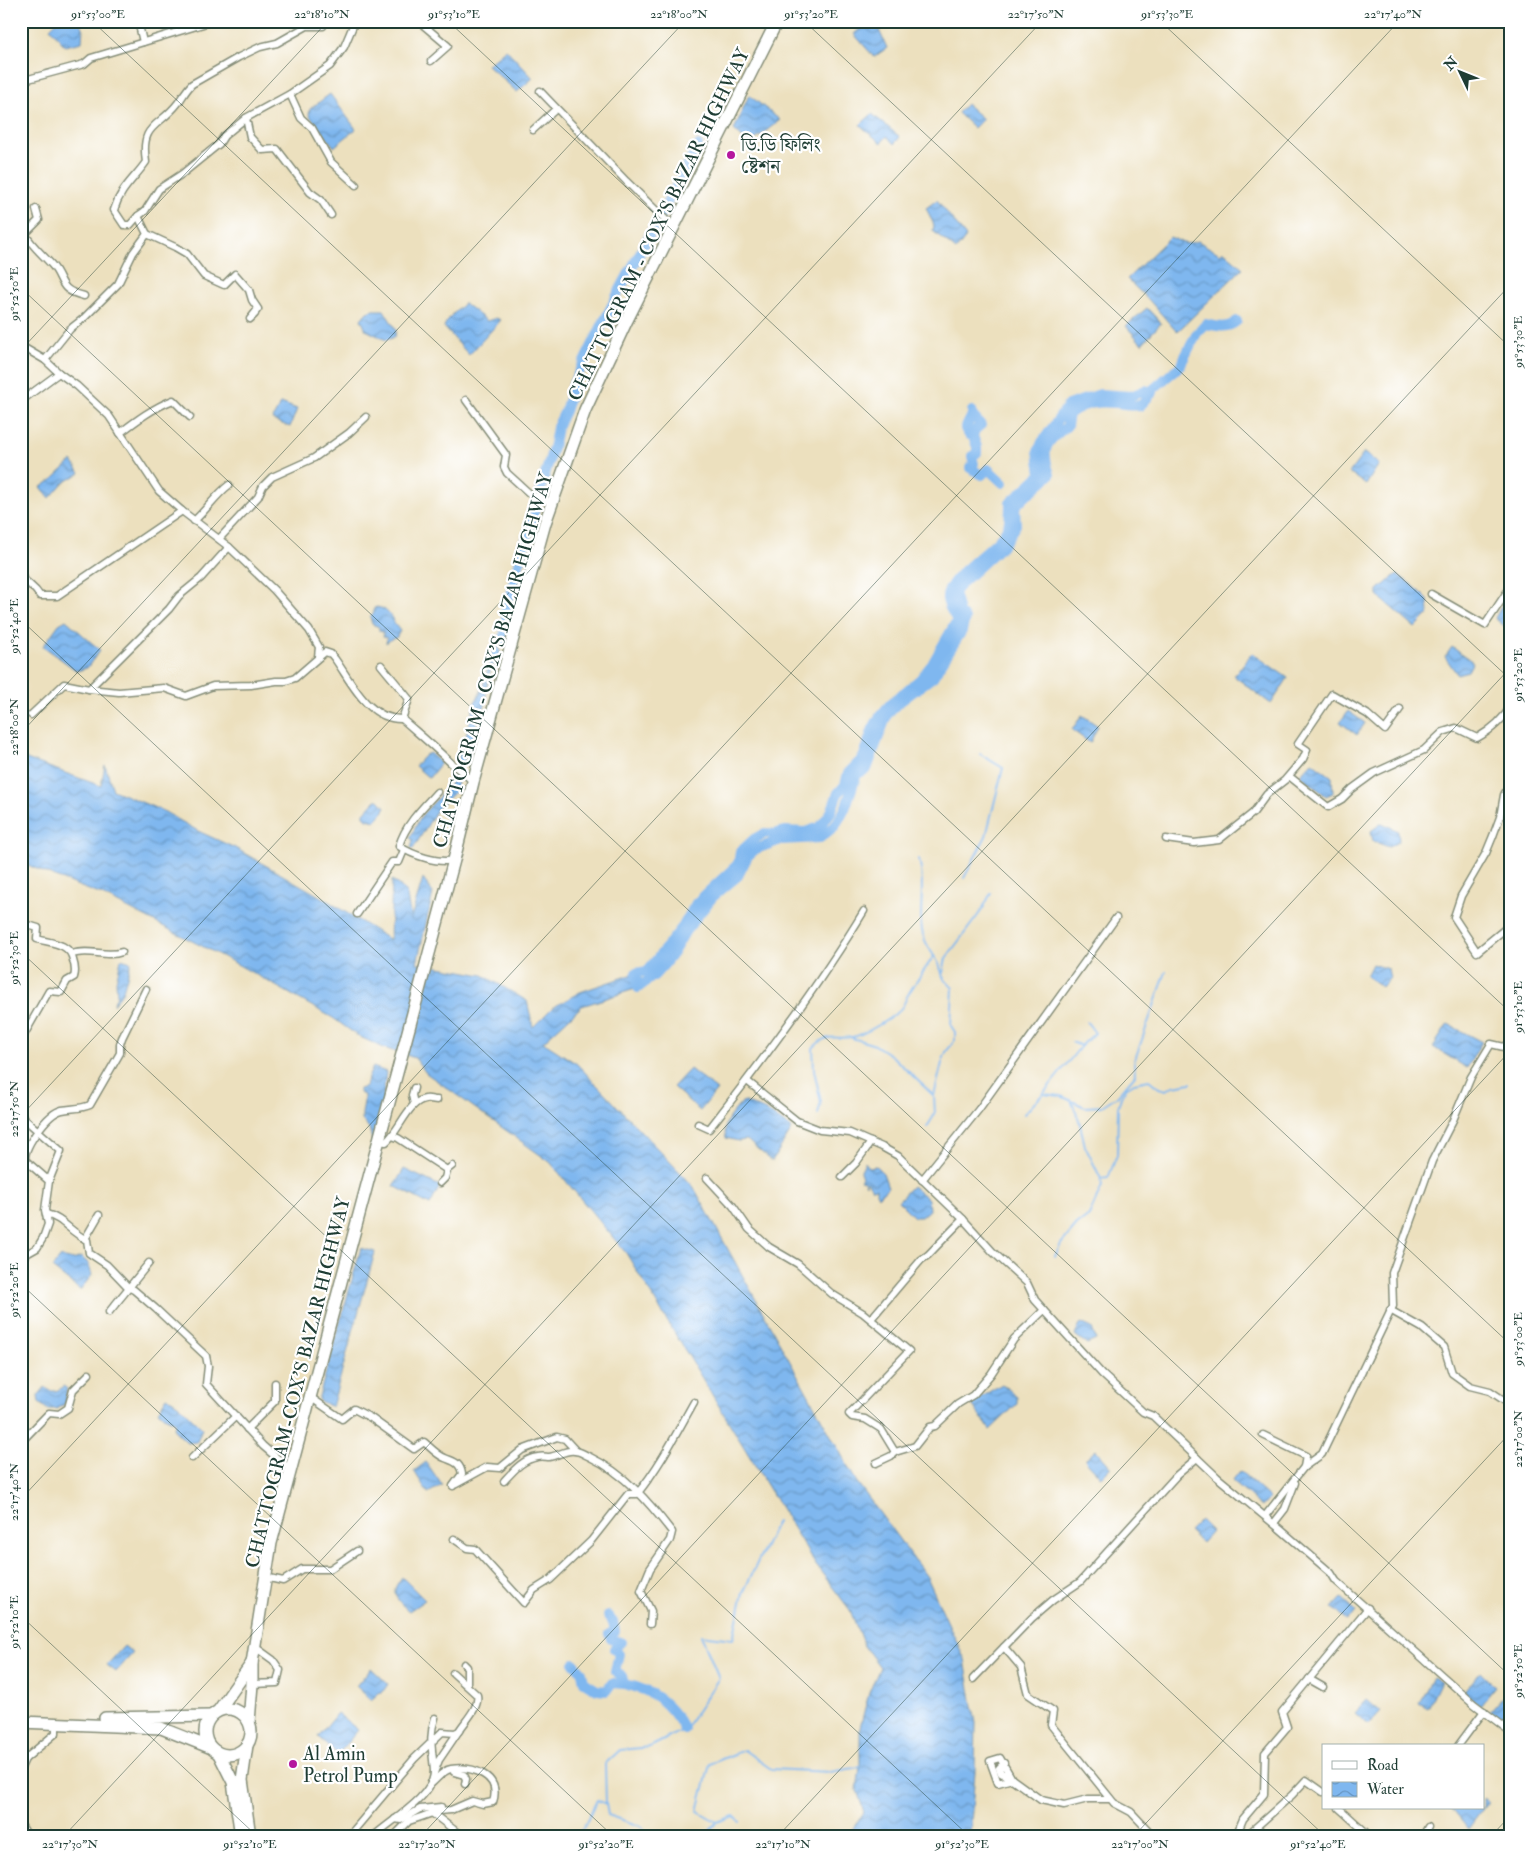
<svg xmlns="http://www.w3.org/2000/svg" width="1532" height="1857" font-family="'IM FELL Double Pica','Noto Serif Bengali',serif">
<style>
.water{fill:url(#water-waves);stroke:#4f7a92}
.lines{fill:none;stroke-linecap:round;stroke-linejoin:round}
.stream{stroke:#7fb7ef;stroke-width:2}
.river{stroke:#7fb7ef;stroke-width:10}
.street-casing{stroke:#868e79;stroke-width:9}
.highway-casing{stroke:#868e79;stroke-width:14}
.street{stroke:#fff;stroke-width:6}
.highway{stroke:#fff;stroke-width:11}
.ticks{fill:none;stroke:#1f3d34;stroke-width:1;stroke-opacity:0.45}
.poi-dot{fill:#b5179e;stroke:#fff;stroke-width:2}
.labels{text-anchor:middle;stroke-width:4.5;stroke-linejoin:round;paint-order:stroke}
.poi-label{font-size:19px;fill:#1f3d34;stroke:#fff;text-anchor:start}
.street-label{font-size:19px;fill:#1f3d34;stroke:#fff}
.neatline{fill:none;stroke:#1f3d34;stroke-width:2}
.ticks-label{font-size:12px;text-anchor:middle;fill:#1f3d34}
</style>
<defs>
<pattern id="water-waves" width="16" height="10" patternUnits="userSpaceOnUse" patternTransform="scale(1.25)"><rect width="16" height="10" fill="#7fb7ef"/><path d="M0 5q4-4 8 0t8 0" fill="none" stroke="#6796c2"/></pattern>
</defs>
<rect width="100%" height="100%" fill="#fff"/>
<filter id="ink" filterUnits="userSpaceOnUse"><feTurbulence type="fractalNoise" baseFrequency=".02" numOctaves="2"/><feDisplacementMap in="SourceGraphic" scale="10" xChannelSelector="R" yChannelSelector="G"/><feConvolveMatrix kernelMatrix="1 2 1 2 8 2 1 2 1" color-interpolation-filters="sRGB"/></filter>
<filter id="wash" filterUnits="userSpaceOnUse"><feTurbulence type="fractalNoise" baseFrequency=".0096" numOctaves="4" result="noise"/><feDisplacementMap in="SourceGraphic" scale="20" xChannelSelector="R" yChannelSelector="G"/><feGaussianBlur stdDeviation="1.12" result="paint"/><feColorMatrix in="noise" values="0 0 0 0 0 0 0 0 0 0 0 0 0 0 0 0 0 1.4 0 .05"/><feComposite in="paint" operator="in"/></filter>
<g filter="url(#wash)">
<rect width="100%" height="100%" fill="#ece0be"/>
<g class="water">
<polygon points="57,21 77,21 83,27 82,42 65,46 50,28"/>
<polygon points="869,21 875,21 887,48 874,57 854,34"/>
<polygon points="506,49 533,78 517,92 487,65"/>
<polygon points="330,94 356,129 334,147 309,115 310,109"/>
<polygon points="749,95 780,120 752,142 746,141 734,130"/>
<polygon points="966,104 983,119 974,128 958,113"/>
<polygon points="872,114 900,137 894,144 887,136 881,143 860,125"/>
<polygon points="937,200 966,237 956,250 933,231 934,225 926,208"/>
<polygon points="1170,237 1186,244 1198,241 1220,254 1223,251 1243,268 1177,332 1149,300 1127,279"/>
<path d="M464,303L487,321L496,318L501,320L469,355L444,327C448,316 456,313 464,303Z"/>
<polygon points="1147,308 1161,323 1142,344 1126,326"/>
<polygon points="374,310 384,310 396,330 395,337 386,340 366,330 361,319 367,312"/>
<polygon points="281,403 297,409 290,427 272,420"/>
<polygon points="1364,453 1379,464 1366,485 1349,473"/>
<polygon points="72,461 80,473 62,484 50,498 41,487 53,479"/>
<polygon points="1397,574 1416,588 1428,600 1429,614 1415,628 1378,596 1378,590"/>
<polygon points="1509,593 1511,594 1511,632 1495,618"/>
<path d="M377,607C391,609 392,622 400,631L396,638L391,639L386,643L387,638L383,637V632L379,631V627L372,624L370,617L374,612V608Z"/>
<polygon points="66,620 100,650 87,668 77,671 43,646 59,624"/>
<path d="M495,644L500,649V655L502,658L501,666L498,667L492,664L487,685L485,706L477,721L470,749L465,757L462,768L455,766L464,743L475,702C484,690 488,667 491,655C493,650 492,649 495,644Z"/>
<polygon points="1452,647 1473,662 1468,671 1457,674 1445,657"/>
<polygon points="1252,653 1288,678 1271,704 1234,676"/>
<polygon points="1348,711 1365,723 1357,735 1340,722"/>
<polygon points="1082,715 1098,726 1090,743 1072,730"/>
<polygon points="430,753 441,763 429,778 415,766 425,755"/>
<polygon points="21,757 101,786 105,765 113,790 165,812 198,831 235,848 323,898 390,940 392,880 406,891 411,918 423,879 433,893 417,963 483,975 527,1001 533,1027 552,1008 580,992 636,973 638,988 582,1006 543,1042 577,1064 693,1186 856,1481 927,1577 965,1660 976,1723 975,1771 970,1836 848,1836 864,1812 857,1790 860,1767 860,1727 869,1693 880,1667 864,1646 850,1610 815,1564 626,1253 550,1162 426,1073 415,1058 384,1048 358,1036 333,1018 235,963 102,895 55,877 21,862"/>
<polygon points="1312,762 1332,777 1333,793 1326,796 1300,775"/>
<polygon points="455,769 460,773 455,792 438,808 413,849 411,848 413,840 410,838 421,816 450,785"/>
<polygon points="376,800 379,800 385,807 384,811 375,821 367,819 364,816 364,813"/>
<polygon points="1382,823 1398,831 1399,841 1389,847 1373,841 1371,831"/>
<polygon points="121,959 131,962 123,991 113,1005 117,995 116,981"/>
<polygon points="1372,964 1388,969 1390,978 1382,987 1366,976"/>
<polygon points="1448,1024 1482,1042 1467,1068 1433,1047"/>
<path d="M373,1067L386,1072L379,1132L374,1149L369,1128L362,1120C361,1111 365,1104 364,1095L359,1093V1089L366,1087L368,1078Z"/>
<polygon points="690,1069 717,1090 700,1111 673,1087"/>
<path d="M743,1101L768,1112L792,1129L772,1161L747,1140L738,1141L726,1138C722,1121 733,1113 743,1101Z"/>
<polygon points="865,1162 869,1167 876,1166 883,1173 888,1187 878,1197 876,1193 876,1188 872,1189 868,1182 866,1181 866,1185 864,1181 860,1180 862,1177 860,1172"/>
<polygon points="404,1169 440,1186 430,1205 394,1186"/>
<polygon points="912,1186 928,1199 929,1210 921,1217 914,1217 898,1201"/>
<polygon points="361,1248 375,1252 332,1407 318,1400"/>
<polygon points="61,1257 73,1260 81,1257 88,1263 92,1275 80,1290 52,1268"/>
<polygon points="1081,1323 1092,1328 1096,1340 1087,1344 1075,1335"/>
<polygon points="1002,1384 1017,1396 1017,1404 990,1430 971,1403"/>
<path d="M65,1386L67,1388L65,1404L56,1409H47L39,1403L38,1396L45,1387C52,1394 57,1391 65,1386Z"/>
<polygon points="167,1397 179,1405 202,1428 197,1442 188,1443 174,1430 175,1422 166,1418 158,1411"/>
<polygon points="1096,1450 1111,1467 1101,1477 1085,1460"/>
<polygon points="426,1462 442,1485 428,1493 414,1471"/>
<polygon points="1240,1471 1270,1498 1262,1507 1232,1481"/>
<polygon points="1200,1520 1212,1532 1202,1543 1189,1531"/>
<path d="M402,1577L425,1600L409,1611C403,1606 394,1598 395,1589C396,1585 400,1580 402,1577Z"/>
<polygon points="1342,1598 1356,1611 1347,1621 1333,1608"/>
<polygon points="124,1646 133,1653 116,1672 107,1665"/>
<polygon points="371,1668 388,1684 382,1693 380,1692 371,1700 356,1686"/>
<polygon points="1480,1672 1495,1687 1480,1706 1464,1692"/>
<polygon points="1433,1677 1441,1681 1428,1708 1419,1703"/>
<polygon points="1503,1696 1511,1703 1511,1709 1500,1721 1489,1712"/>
<polygon points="1367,1700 1381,1712 1369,1725 1355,1713"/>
<polygon points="337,1713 358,1730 338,1754 318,1737"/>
<polygon points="1483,1798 1488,1802 1468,1829 1451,1808 1483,1808"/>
</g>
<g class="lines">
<g class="stream">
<path d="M919,859C924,879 921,900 921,920C921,939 929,948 938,962C941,967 941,972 943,977C946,981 950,985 953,988L951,1026L955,1032V1040L946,1052L942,1063L934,1096L935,1114L927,1127"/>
<polyline points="964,878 986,836 1003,768 980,754"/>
<polyline points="943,973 946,958 982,910 991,893"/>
<polyline points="852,1038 875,1045 892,1056 934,1096"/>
<polyline points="1081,1046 1095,1033 1087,1022"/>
<polyline points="1043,1094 1081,1046 1072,1042"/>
<path d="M818,1114L821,1102L814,1070L813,1048C828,1032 834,1040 852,1037C864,1035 895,1017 902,1007C905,1003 906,997 909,993C916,981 925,970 933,957"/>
<polyline points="1024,1114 1043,1094 1061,1096 1085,1107 1102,1106 1117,1096 1135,1075 1134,1062 1166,972"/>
<polyline points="1101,1179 1108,1178 1117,1155 1118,1107 1121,1097 1126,1088 1134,1083 1149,1080 1159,1088 1167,1090 1173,1086 1191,1083"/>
<polyline points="1055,1256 1061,1244 1077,1225 1089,1216 1102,1186 1101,1179 1085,1146 1079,1120 1071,1100"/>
<polyline points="717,1822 734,1816 740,1822"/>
<polyline points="574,1836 583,1829 597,1800 606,1804"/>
<polyline points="652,1836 640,1826 608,1815 606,1804 605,1764 620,1750 650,1747 685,1729 719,1678 701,1635 733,1639 743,1593 777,1521"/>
<polyline points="704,1836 717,1822 698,1811 710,1764 744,1750 771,1769 830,1772 860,1767"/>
</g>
<g class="river">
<path d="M1145,390L1153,392L1140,406C1114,403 1091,397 1069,414L1067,426C1045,444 1041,447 1050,475L1015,506L1016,525L1003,545L964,581L954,592L959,613L965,619L962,631L933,677L897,704L887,715L867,769L857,774L845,809L835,826L820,838L781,840L756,849L748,856L738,876L713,897L685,932L673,953L664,965L655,975L638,988L636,973L647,971L683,926L696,903L738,864L740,852L754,839L765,833L774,834L785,831L805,832L820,827L831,812L838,793L845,785L848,773L863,758L873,728L880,716L891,703L920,679L932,664L957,620C953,614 948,606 947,599C945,576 999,548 1008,526C1010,519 1010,511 1010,503L1041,474L1038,451L1042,442L1068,405L1100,394L1131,396Z"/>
<path d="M1151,391L1180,366L1197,333L1206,324C1218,327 1228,329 1237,321"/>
<polyline points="972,411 972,415 965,429 969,435 973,436"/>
<polyline points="972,415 981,425 975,430 973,436 977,447 977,453 972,456 974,464 970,468 982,475 988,469 1003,483"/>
<polyline points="503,640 506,629 506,608 554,444 557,427 565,411 574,382 617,295 698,146"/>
<path d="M608,1616L613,1622L615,1631L609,1634L611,1639L621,1642L614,1649L619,1654L615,1671L622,1676L624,1684C653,1690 670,1703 684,1729"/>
<polyline points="574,1663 582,1672 584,1682 597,1690 606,1691 612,1683 624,1684"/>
</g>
</g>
</g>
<g filter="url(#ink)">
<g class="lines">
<defs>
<g id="street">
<polyline points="138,21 143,42"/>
<polyline points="424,21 422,24 448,46 431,61"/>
<polyline points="21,81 84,64 91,58 213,21"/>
<polyline points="540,91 626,181 673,227"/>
<polyline points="290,94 301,118 312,128 331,162 356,185"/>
<polyline points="246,118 250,137 262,150 277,149 310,192 321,200 331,215"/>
<polyline points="533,130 556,109"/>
<path d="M36,209L39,220L25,234C32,246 42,254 51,264C65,279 57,290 84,296"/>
<path d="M138,216L130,225H124L114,210C120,189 134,179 146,162C140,123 159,128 178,103C183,96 186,90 192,84L239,57L260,47L277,43L307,26H323"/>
<polyline points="147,234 175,247 187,254 204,276 224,285 235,274 249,290 252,300 258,309 250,319 255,314"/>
<polyline points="21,346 45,360 59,373 77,386 109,416 159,491 182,511 229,547 274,590 309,630 319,647 318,657"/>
<polyline points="45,360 70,329 84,318 118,284 133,253 147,234 138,216 145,211 159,189 182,174 219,144 224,136 246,118 290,94 330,66 344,47 355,21"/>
<polyline points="466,400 506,455 504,467 507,473 529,493 553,503"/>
<polyline points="21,401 59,373"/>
<path d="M120,433C137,420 153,408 173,400L190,417"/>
<path d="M194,521C207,509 216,495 229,485"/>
<polyline points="219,539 258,497 263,486 272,477 314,458 349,433 366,417"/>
<path d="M21,576C28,585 34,586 40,596H57L182,511"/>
<polyline points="1431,594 1485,625 1511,586"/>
<polyline points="89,689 169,609 179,596 201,578 229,547"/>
<path d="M31,715L64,684L89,689L119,692L164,688L186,696L213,686L251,685L276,681H286L295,678L325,652L331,654L335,659C352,683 368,720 402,719L409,699L381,665"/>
<path d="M402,719C419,734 436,748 452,764C459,770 466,774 473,782"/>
<path d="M1289,776L1328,807L1342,799L1352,789L1374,773L1424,750L1443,732L1456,728L1477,738C1491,730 1503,720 1511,706"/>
<polyline points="1511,782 1504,795 1500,817 1493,836 1486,853 1461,896 1454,917 1477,952 1511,924"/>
<path d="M437,792C422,808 405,825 399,846C412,855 438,864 454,860"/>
<polyline points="1166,839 1194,843 1219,840 1253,813 1267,794 1285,780 1303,759 1307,750 1298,744 1332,694 1367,714 1385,730 1400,709"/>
<polyline points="357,914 392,862 399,862 404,850"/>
<path d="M21,923L38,928L37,939C51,943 70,943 73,960C75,966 76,971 74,977L67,981L61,992L49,991L21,1040"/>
<path d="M72,954C90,948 106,958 122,952"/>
<polyline points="747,1081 797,1121 820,1130 850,1133 882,1147 898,1156 963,1219 928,1255 921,1260 871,1319"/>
<polyline points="414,1088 412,1095 414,1104"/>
<polyline points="21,1116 61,1151 49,1181"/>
<path d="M698,1124L709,1129C764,1059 818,987 864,911"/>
<polyline points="392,1136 398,1138 447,1170 452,1166"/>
<path d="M378,1141L386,1142C399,1131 409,1101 425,1099C429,1098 433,1100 437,1100"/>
<polyline points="842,1177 856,1163 871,1142"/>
<polyline points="707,1178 733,1206 749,1229 769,1247 798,1264 832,1294 863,1313 909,1351 849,1414 852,1417 865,1419 881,1429 895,1452"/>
<polyline points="922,1180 979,1109 1116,918"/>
<polyline points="440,1183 445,1178 447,1170"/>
<path d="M46,1214C63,1218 71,1233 87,1240L89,1253L107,1265L128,1287L134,1290L156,1309L206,1356L208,1366L206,1384L263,1446L291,1470"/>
<polyline points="963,1219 993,1252 1027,1283 1035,1300 1102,1374 1143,1412 1153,1416 1217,1477 1280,1529 1331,1573 1336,1581 1474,1704 1511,1732"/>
<polyline points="85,1239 99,1215"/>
<path d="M21,1257L37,1248L43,1238L48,1224L45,1210L49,1181L25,1160C24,1146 48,1113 62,1110C72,1108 81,1109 90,1105L120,1053V1044L122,1038L146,989"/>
<polyline points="1390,1310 1422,1328 1444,1347 1452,1373 1470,1386 1490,1391 1511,1405"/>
<polyline points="109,1312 149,1263"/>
<path d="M310,1397L342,1419L354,1409L371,1418L414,1449L424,1442C430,1447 437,1455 445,1458C454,1462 460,1462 462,1474L453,1486"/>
<polyline points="247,1429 275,1401 275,1383"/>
<polyline points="1263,1435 1306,1456 1304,1467 1265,1516"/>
<polyline points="21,1442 49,1413 59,1414 68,1408 73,1390 89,1374"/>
<polyline points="192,1458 236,1416"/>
<polyline points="876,1463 891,1456 895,1452 915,1446 930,1427 935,1426 958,1404 973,1395 991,1374 1014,1339 1044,1310"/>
<polyline points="1304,1467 1322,1454 1393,1306 1392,1273 1432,1161 1453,1120 1471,1077 1491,1044 1504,1047 1511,1042"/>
<path d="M504,1481C514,1470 523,1459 538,1457C542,1456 546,1457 549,1457C558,1456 566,1449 575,1451C580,1451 585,1455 590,1457C624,1473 649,1502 672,1532L670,1540L650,1569L641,1591L651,1611L650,1624"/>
<polyline points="456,1484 487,1467 500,1468 522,1450 557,1437 565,1439 576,1451"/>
<polyline points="1274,1523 1285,1509 1295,1483"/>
<path d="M454,1539L467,1548L475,1549L524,1603L534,1590L550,1580L591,1541L628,1494H637C660,1466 676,1434 694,1402"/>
<polyline points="265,1577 283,1581 302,1569 330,1569 357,1551"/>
<polyline points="1004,1647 1021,1667 1028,1694 1053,1711 1051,1725 1114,1803 1131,1812 1148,1830 1150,1836"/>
<polyline points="464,1664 467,1667 467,1685"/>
<polyline points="973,1679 1032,1618 1053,1600 1080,1582 1177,1475 1197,1458"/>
<polyline points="1309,1679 1323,1687"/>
<polyline points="252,1684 277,1683 280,1670 273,1660 255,1647"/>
<polyline points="1458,1746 1484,1711"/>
<polyline points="25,1759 56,1733 56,1724"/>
<polyline points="1004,1763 999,1768 1001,1773 1012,1779 998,1783 990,1761 1000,1758 1012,1779 1041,1800 1064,1805 1088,1799 1110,1799"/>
<polyline points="21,1768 25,1759 22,1759"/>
<polyline points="454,1772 464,1775 466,1779 465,1784"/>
<polyline points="434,1773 439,1760 458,1732"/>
<polyline points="1339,1808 1370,1836"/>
<polyline points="432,1813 462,1836"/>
<polyline points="395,1819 401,1820 420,1809 441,1807"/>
<polyline points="21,1825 28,1836"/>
<path d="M349,1836L414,1759L442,1732L455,1733L459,1731C465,1721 480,1707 477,1695L453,1673"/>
<path d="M374,1836C390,1821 434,1796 434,1772C433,1751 428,1738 435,1718"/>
<path d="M394,1836L409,1821L421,1817L438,1811L451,1810L472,1801L483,1804L493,1802C502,1775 472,1766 451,1769C443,1770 438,1778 432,1783"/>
<polyline points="1236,1836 1243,1819 1264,1794 1265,1753 1287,1727 1282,1712 1368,1608"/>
<polyline points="1246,1836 1292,1795 1306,1780 1323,1792"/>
<polyline points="1423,1836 1428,1827"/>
</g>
<g id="highway">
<circle cx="228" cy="1732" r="23"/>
<polyline points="219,1710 252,1663"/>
<polyline points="105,1718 211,1716"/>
<polyline points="21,1722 161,1728 209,1747"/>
<polyline points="249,1722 252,1684 252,1663 271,1543 454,860 473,782 545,523 585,410 627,320 777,21"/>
<polyline points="247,1745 242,1780 250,1836"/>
<polyline points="219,1754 233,1782 241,1836"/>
</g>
</defs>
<use href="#street" class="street-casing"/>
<use href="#highway" class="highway-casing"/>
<use href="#street" class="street"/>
<use href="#highway" class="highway"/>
</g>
</g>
<path class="ticks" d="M92,21L1511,1345M448,21L1511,1013M804,21L1511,680M1160,21L1511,348M21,288L1511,1677M21,350L328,21M21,620L1325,1836M21,733L685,21M21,952L969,1836M21,1116L1042,21M21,1284L613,1836M21,1499L1399,21M21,1616L257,1836M64,1836L1511,284M421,1836L1511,667M778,1836L1511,1050M1134,1836L1511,1432M1491,1836L1511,1815"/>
<g class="poi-dot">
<circle cx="731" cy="155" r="5"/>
<circle cx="293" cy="1764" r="5"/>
</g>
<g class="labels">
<g class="poi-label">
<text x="741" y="151">ডি.ডি ফিলিং<tspan x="741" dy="22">ষ্টেশন</tspan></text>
<text x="303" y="1760">Al Amin<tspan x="303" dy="22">Petrol Pump</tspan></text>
</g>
<g class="street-label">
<text transform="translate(658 224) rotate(-64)" y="7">CHATTOGRAM - COX'S BAZAR HIGHWAY</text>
<text transform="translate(492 660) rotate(-74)" y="7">CHATTOGRAM - COX'S BAZAR HIGHWAY</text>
<text transform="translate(297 1382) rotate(-76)" y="7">CHATTOGRAM-COX'S BAZAR HIGHWAY</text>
</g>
</g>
<rect width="1532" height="1857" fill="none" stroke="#fff" stroke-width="55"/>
<rect x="1322" y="1744" width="162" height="65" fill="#ffffff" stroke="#a5b1ae"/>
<rect x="1332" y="1761" width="25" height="8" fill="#ffffff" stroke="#a5b1ae"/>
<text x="1367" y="1770" font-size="15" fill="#1f3d34">Road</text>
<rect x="1332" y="1782" width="25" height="15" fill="url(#water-waves)" stroke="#a5b1ae"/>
<text x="1367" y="1794" font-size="15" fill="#1f3d34">Water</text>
<g transform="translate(1460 72) rotate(313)" stroke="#ffffff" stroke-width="4" paint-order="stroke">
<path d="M0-4L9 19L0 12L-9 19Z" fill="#1f3d34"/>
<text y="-8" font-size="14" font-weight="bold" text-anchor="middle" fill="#1f3d34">N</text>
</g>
<rect x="28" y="28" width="1476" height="1802" class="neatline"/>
<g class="ticks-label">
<text x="98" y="18">91°53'00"E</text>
<text x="322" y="18">22°18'10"N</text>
<text x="454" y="18">91°53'10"E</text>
<text x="679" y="18">22°18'00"N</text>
<text x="811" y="18">91°53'20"E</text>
<text x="1036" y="18">22°17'50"N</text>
<text x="1167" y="18">91°53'30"E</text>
<text x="1393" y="18">22°17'40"N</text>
<text transform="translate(14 294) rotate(-90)" y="4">91°52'50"E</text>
<text transform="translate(1518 342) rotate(-90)" y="4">91°53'30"E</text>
<text transform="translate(14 626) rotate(-90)" y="4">91°52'40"E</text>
<text transform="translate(1518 675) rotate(-90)" y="4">91°53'20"E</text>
<text transform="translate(14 727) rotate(-90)" y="4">22°18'00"N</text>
<text transform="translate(14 958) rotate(-90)" y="4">91°52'30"E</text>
<text transform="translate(1518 1007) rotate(-90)" y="4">91°53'10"E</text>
<text transform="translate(14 1109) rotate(-90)" y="4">22°17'50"N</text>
<text transform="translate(14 1290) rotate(-90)" y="4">91°52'20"E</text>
<text transform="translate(1518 1339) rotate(-90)" y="4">91°53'00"E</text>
<text transform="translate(1518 1439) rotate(-90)" y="4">22°17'00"N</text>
<text transform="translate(14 1492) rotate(-90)" y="4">22°17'40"N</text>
<text transform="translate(14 1622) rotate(-90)" y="4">91°52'10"E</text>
<text transform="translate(1518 1671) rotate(-90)" y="4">91°52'50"E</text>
<text x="70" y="1848">22°17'30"N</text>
<text x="250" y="1848">91°52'10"E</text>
<text x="427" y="1848">22°17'20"N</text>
<text x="606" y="1848">91°52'20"E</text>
<text x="783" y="1848">22°17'10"N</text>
<text x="962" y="1848">91°52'30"E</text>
<text x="1140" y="1848">22°17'00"N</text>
<text x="1318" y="1848">91°52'40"E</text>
</g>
</svg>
